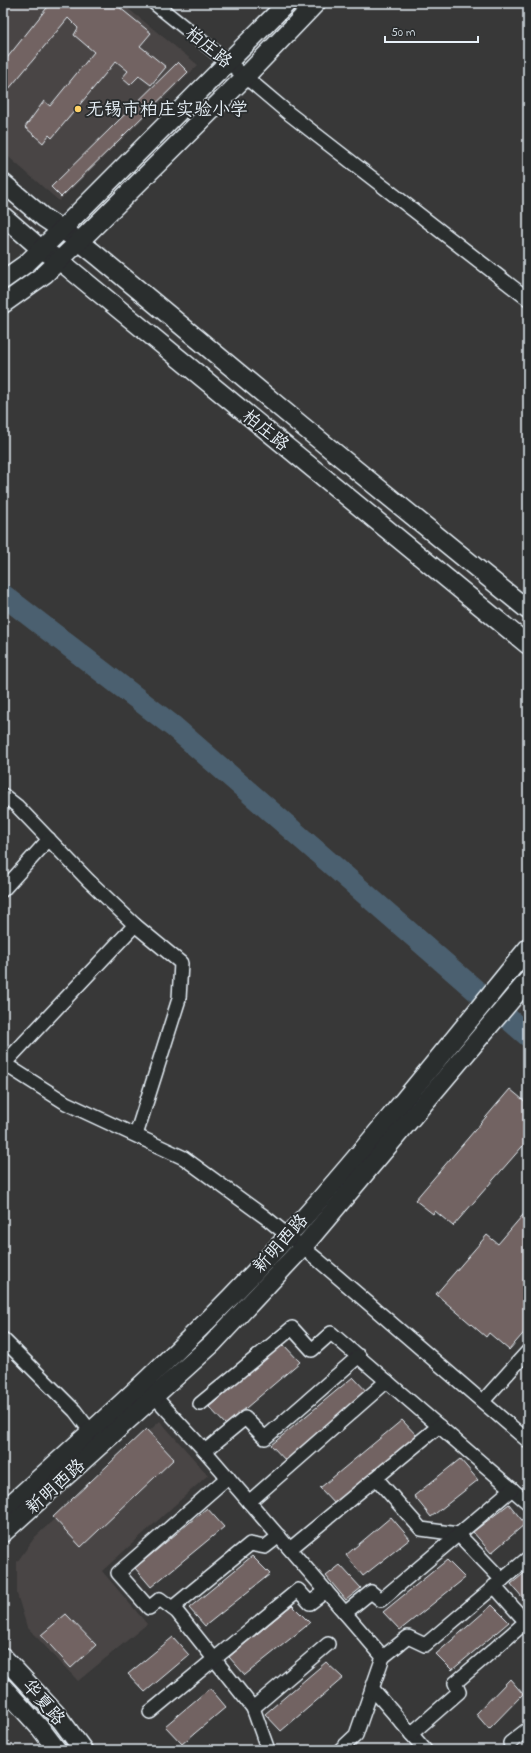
<svg xmlns="http://www.w3.org/2000/svg" width="531" height="1753" font-family="'Indie Flower','LXGW WenKai TC',sans-serif">
<style>
.built{fill:#494545}
.lines{fill:none;stroke-linecap:round;stroke-linejoin:round}
.river{stroke:#4c606f;stroke-width:22}
.building{fill:#726462;stroke:#e8f1f8}
.street-casing{stroke:#e8f1f8;stroke-width:16}
.secondary-casing{stroke:#e8f1f8;stroke-width:21}
.street{stroke:#2a2d2e;stroke-width:13}
.secondary{stroke:#2a2d2e;stroke-width:18}
.poi-dot{fill:#ffd166;stroke:#2a2d2e;stroke-width:1.5}
.labels{text-anchor:middle;stroke-width:4;stroke-linejoin:round;paint-order:stroke}
.street-label{font-size:18px;fill:#e8f1f8;stroke:#2a2d2e}
.poi-label{font-size:18px;fill:#e8f1f8;stroke:#2a2d2e;text-anchor:start}
</style>
<rect width="100%" height="100%" fill="#383838"/>
<filter id="ink" filterUnits="userSpaceOnUse"><feTurbulence type="fractalNoise" baseFrequency=".025" numOctaves="2"/><feDisplacementMap in="SourceGraphic" scale="8" xChannelSelector="R" yChannelSelector="G"/><feConvolveMatrix kernelMatrix="1 2 1 2 8 2 1 2 1" color-interpolation-filters="sRGB"/></filter>
<g filter="url(#ink)">
<g class="built">
<polygon points="3,3 121,3 198,65 59,201 3,152"/>
<polygon points="160,1421 208,1475 102,1571 147,1624 78,1681 27,1627 17,1594 17,1562 35,1537"/>
</g>
<g class="lines">
<polyline class="river" points="3,595 174,727 528,1036"/>
</g>
<g class="building">
<polygon points="48,3 114,3 151,33 140,46 166,67 151,85 139,76 130,85 122,78 128,71 116,61 52,138 49,135 43,143 25,127 44,101 50,106 94,52 74,35 78,28 68,18 3,96 3,63 50,4"/>
<polygon points="178,62 188,72 61,197 51,187"/>
<polygon points="510,1089 528,1104 528,1140 453,1226 435,1211 433,1214 415,1200"/>
<polygon points="528,1209 528,1328 509,1350 489,1333 486,1337 436,1294 487,1235 498,1244"/>
<polygon points="282,1343 300,1362 226,1425 209,1407"/>
<polygon points="353,1377 370,1395 288,1463 271,1445"/>
<polygon points="402,1420 419,1438 337,1506 320,1488"/>
<polygon points="146,1429 174,1459 81,1547 53,1517"/>
<polygon points="460,1459 478,1480 431,1517 414,1496"/>
<polygon points="509,1504 525,1524 491,1553 473,1532"/>
<polygon points="207,1508 224,1527 151,1587 135,1568"/>
<polygon points="391,1517 410,1539 363,1576 346,1555"/>
<polygon points="252,1556 270,1574 205,1626 189,1608"/>
<polygon points="447,1560 465,1578 400,1630 383,1612"/>
<polygon points="340,1565 361,1588 346,1600 326,1576"/>
<polygon points="528,1570 528,1604 511,1584"/>
<polygon points="292,1605 310,1623 245,1675 229,1657"/>
<polygon points="492,1605 509,1622 452,1670 436,1654"/>
<polygon points="66,1614 96,1645 71,1668 41,1635"/>
<polygon points="173,1637 189,1655 145,1692 128,1674"/>
<polygon points="326,1662 343,1678 281,1731 265,1714"/>
<polygon points="510,1679 523,1694 489,1729 476,1714"/>
<polygon points="210,1688 226,1707 182,1744 165,1726"/>
</g>
<g class="lines">
<defs>
<g id="street">
<polyline points="154,3 229,63 287,112 528,299"/>
<polyline points="3,795 17,806 88,880 135,925 3,1065"/>
<polyline points="3,890 49,839"/>
<polyline points="135,925 181,963 179,999 136,1135"/>
<polyline points="3,1063 66,1103 184,1158 265,1217 317,1259 528,1441"/>
<polyline points="3,1339 75,1411 91,1432"/>
<polyline points="155,1397 205,1451 383,1657 356,1735 340,1750"/>
<polyline points="483,1401 528,1351"/>
<polyline points="200,1404 292,1328 312,1350 331,1333 528,1503"/>
<polyline points="205,1451 245,1418 265,1438 359,1356"/>
<polyline points="228,1477 118,1573 149,1608 160,1599 177,1612 253,1708 268,1750"/>
<polyline points="376,1478 421,1529 458,1534 502,1580"/>
<polyline points="249,1502 387,1381"/>
<polyline points="290,1549 439,1426"/>
<polyline points="494,1586 526,1622"/>
<polyline points="172,1608 250,1544 265,1547 279,1536"/>
<polyline points="345,1613 371,1592 381,1600 512,1489"/>
<polyline points="383,1657 408,1637 425,1645 528,1558"/>
<polyline points="372,1688 425,1750"/>
<polyline points="253,1708 328,1644"/>
<polyline points="150,1712 298,1590 310,1603 326,1591"/>
<polyline points="411,1734 459,1692 455,1683 528,1620"/>
<polyline points="510,1743 528,1729"/>
</g>
<g id="secondary">
<polyline points="3,183 44,218 79,241 99,257 301,425 528,610"/>
<polyline points="3,216 41,249 59,260 528,645"/>
<polyline points="3,280 27,263 61,230 287,3"/>
<polyline points="3,304 45,274 90,231 245,77 316,3"/>
<path d="M3,1511C101,1423 199,1335 287,1237C371,1143 449,1045 528,948"/>
<polyline points="3,1533 212,1344 302,1248 528,980"/>
<polyline points="3,1657 57,1715 83,1750"/>
<polyline points="3,1687 41,1729 57,1750"/>
</g>
</defs>
<use href="#street" class="street-casing"/>
<use href="#secondary" class="secondary-casing"/>
<use href="#street" class="street"/>
<use href="#secondary" class="secondary"/>
</g>
</g>
<circle class="poi-dot" cx="78" cy="109" r="4"/>
<g class="labels">
<g class="street-label">
<text transform="translate(209 47) rotate(39)" y="6">柏庄路</text>
<text transform="translate(266 430) rotate(39)" y="6">柏庄路</text>
<text transform="translate(280 1243) rotate(-48)" y="6">新明西路</text>
<text transform="translate(55 1486) rotate(-42)" y="6">新明西路</text>
<text transform="translate(44 1702) rotate(49)" y="6">华夏路</text>
</g>
<g class="poi-label">
<text x="86" y="115">无锡市柏庄实验小学</text>
</g>
</g>
<rect width="531" height="1753" fill="none" stroke="#2a2d2e" stroke-width="16"/>
<rect x="8" y="8" width="515" height="1737" fill="none" stroke="#e8f1f8" stroke-width="1.5" filter="url(#ink)"/>
<path d="M385 36v6h93v-6" fill="none" stroke="#e8f1f8" stroke-width="2"/>
<text x="391" y="36" font-size="12" fill="#e8f1f8" stroke="#2a2d2e" stroke-width="3" paint-order="stroke">50 m</text>
</svg>
